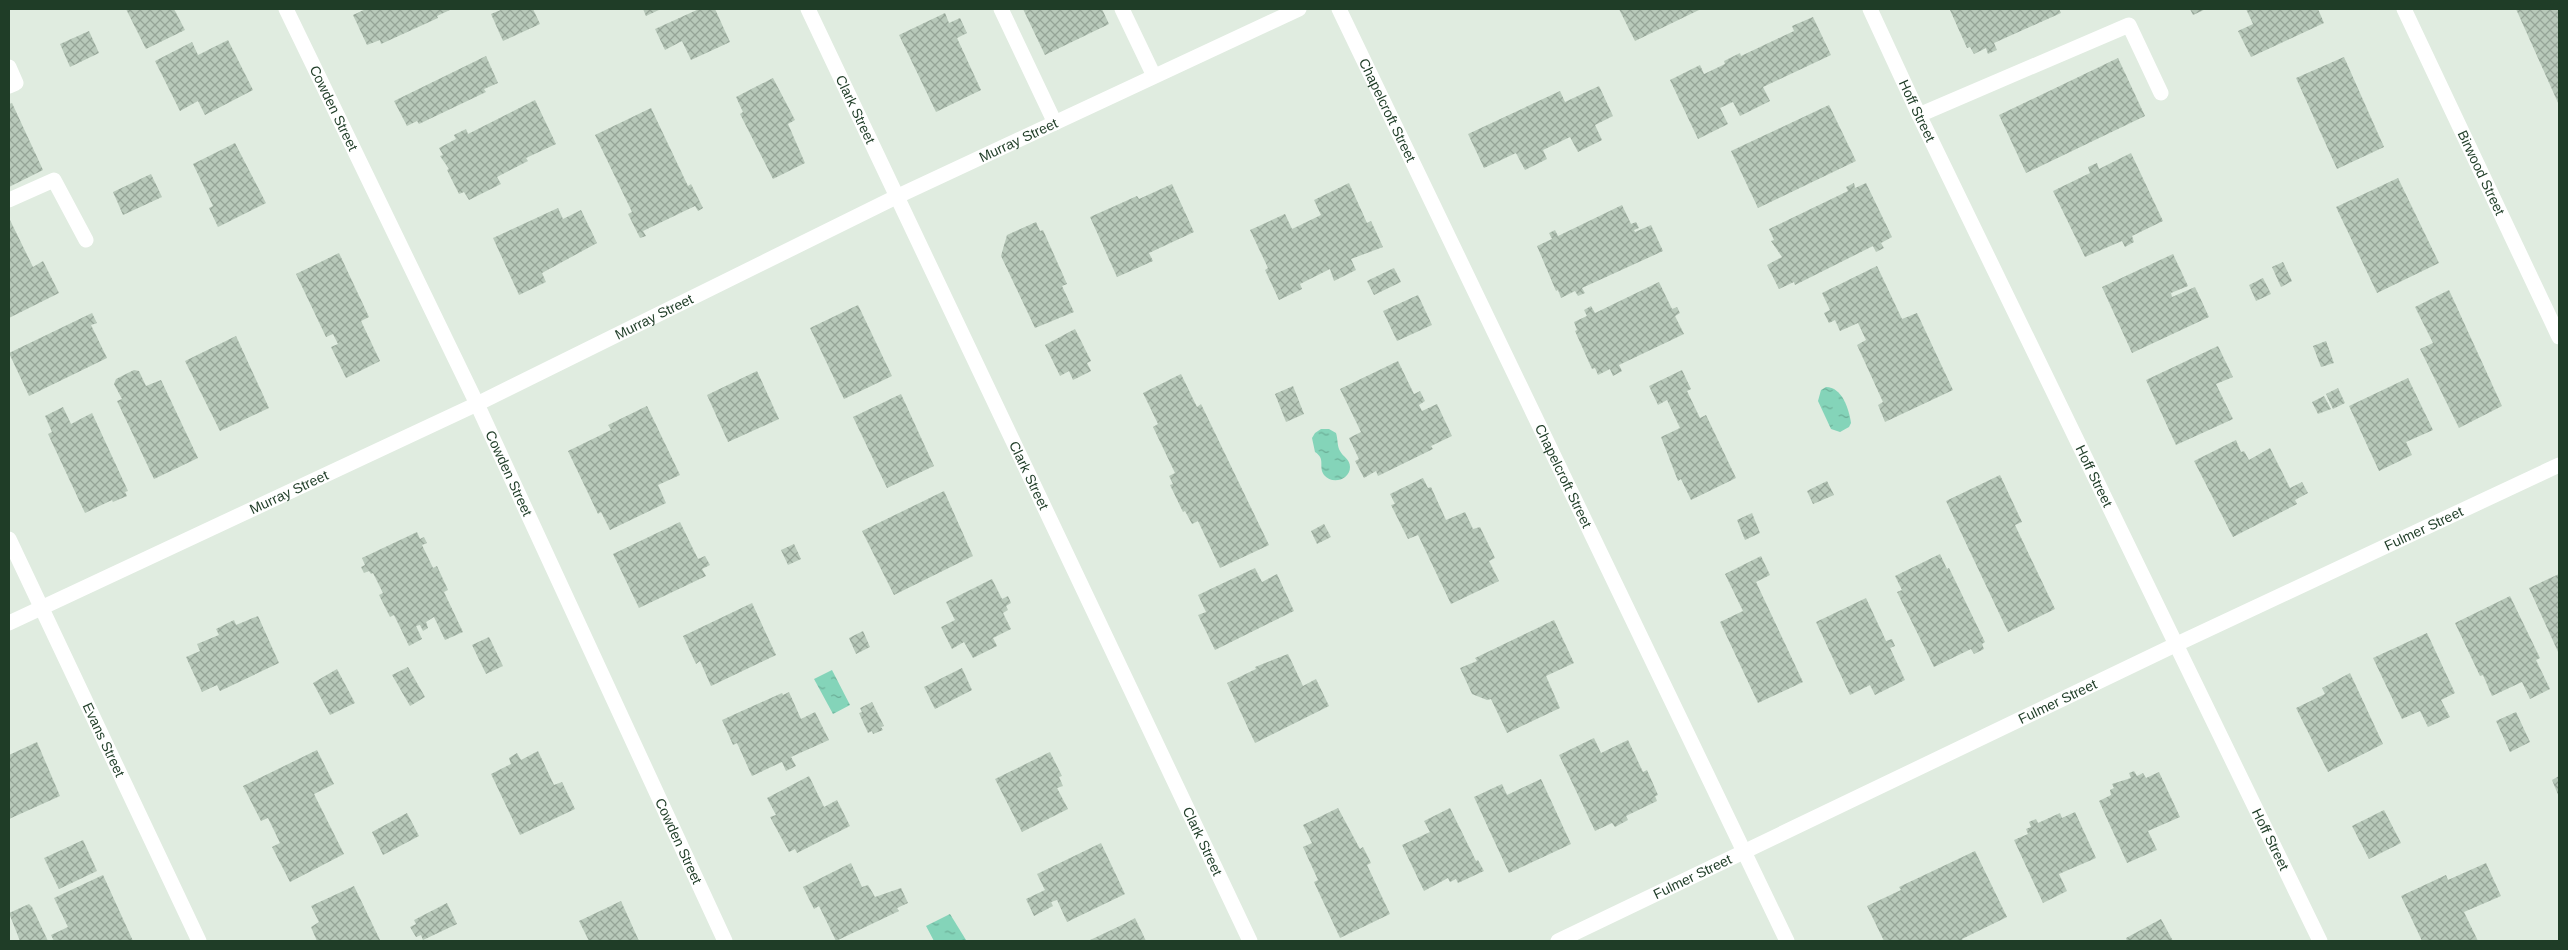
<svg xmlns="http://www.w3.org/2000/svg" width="2568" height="950" font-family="Arial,sans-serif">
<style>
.water{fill:url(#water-ripples)}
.building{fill:url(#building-cross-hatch)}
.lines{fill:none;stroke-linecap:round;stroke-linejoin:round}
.minor{stroke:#fff;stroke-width:15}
.labels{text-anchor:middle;stroke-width:4;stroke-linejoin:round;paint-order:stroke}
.street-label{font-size:14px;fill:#1f3d27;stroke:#f0f8f0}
</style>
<defs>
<pattern id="water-ripples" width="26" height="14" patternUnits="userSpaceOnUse" patternTransform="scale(1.25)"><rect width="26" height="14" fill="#84d4b9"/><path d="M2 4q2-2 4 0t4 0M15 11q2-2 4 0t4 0" fill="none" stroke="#6bad96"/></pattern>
<pattern id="building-cross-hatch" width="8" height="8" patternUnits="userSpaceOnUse" patternTransform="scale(1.25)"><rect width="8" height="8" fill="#b8c9ba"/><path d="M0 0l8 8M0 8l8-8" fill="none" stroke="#95a497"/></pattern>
</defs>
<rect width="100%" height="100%" fill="#e0ece0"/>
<g class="water">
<path d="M1826,387C1842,387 1849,409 1851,423L1849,427L1840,432L1831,429L1818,401L1821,390Z"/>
<path d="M1321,429H1329L1336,433C1338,439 1337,446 1340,451C1343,457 1350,459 1350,467C1350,480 1332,485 1324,475C1318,466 1326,459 1315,452L1312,438L1315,433Z"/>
<polygon points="832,670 850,705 833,714 814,679"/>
<polygon points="950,914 966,940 966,941 934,941 926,926"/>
</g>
<g class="building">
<polygon points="126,9 174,9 185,30 146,49"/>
<polygon points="366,9 452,9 437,16 438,18 381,44 380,40 367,45 353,15"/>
<polygon points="503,9 533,9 540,24 503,41 491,14"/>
<polygon points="643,9 661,9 646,16"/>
<polygon points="699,9 715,9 730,42 691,60 682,41 665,50 655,29"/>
<polygon points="1023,9 1102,9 1109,24 1045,55"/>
<polygon points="1619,9 1701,9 1635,41"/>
<polygon points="1953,9 2059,9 2061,13 1994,43 1997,50 1988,54 1986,48 1974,54 1970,47 1967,48 1950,10"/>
<polygon points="2190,9 2206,9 2193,15"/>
<polygon points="2246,9 2318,9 2324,23 2251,57 2238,31 2253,24"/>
<polygon points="2516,9 2559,9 2559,105"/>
<polygon points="945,13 949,23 960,18 967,33 957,38 981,90 936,112 899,35"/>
<polygon points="1813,17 1831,55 1763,87 1770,101 1740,116 1733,102 1720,108 1728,124 1698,139 1670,80 1700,65 1704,74 1725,64 1724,61 1740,53 1741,56 1794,31 1792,26"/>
<polygon points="89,31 99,53 70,67 60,44"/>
<polygon points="228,40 253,90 205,115 198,101 180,111 155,61 192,42 198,55"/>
<polygon points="486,56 498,83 484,89 486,92 419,124 417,121 407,126 394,101"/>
<polygon points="2344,57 2384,147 2337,169 2296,78"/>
<polygon points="2118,58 2145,116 2026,173 1999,115"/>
<polygon points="773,78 795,120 788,124 805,163 773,179 740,114 743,112 736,97"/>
<polygon points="1599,86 1613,116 1595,125 1602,140 1578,152 1570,137 1543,150 1547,159 1525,170 1516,153 1484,168 1468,134 1560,91 1565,102"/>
<polygon points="535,100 556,144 526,158 528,161 497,177 501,184 469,200 464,192 459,194 447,170 449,169 440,156 443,155 439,148 456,139 454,135 466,129 468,134"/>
<polygon points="12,103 43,170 9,187 9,104"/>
<polygon points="1829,105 1856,161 1758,208 1731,151"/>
<polygon points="651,108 688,186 691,184 703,208 698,211 695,206 643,231 646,236 640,238 628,214 632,212 595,135"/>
<polygon points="235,143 266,203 218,227 209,208 213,206 193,164"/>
<polygon points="2131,153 2163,221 2132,236 2134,242 2125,247 2122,241 2085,257 2053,191 2090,173 2088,167 2097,163 2099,169"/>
<polygon points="151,174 162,197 123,215 113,192"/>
<polygon points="2398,178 2439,263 2377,293 2336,207"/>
<polygon points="1349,183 1367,223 1371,221 1383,247 1351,259 1356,270 1334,281 1330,269 1300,284 1302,289 1279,300 1265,270 1268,268 1250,230 1285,214 1292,229 1321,215 1314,200"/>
<polygon points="1854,183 1855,188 1866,183 1892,237 1881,243 1884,248 1876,252 1873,246 1795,285 1794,282 1779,289 1767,265 1782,257 1771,241 1774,240 1769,229 1848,191 1846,187"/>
<polygon points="1172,184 1194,232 1149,253 1153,261 1117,277 1090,217 1137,196 1139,199"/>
<polygon points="1622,205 1631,224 1636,222 1639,228 1634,230 1635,232 1651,225 1663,251 1582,288 1585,293 1578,296 1575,291 1561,298 1558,290 1556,291 1537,246 1552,239 1549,233 1555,230 1558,236"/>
<polygon points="558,208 563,219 581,210 597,243 542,273 546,282 519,295 493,238"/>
<polygon points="9,218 33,267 43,261 59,293 9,318"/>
<polygon points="1036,222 1040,231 1043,230 1067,284 1062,286 1074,312 1035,328 1001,256 1007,235"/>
<polygon points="339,253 369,317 361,321 380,361 346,378 331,347 338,344 333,334 326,337 296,274"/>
<polygon points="2173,254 2188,286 2171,293 2172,297 2195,287 2209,317 2132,353 2102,287"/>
<polygon points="2283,262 2292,281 2281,287 2272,267"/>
<polygon points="1877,266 1902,319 1917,313 1953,390 1885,422 1878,405 1883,402 1857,345 1866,340 1858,323 1840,331 1835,320 1829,323 1824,313 1830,310 1822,293"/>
<polygon points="1394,268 1401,282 1374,295 1367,281"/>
<polygon points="2263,278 2271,294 2256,301 2249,285"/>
<polygon points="1659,282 1672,309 1677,307 1680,313 1675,316 1684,334 1619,365 1622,371 1613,376 1610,369 1598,375 1595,368 1592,369 1575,331 1577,330 1574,322 1587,316 1584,310 1591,306 1595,313"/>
<polygon points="2449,290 2502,406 2459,428 2420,349 2433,343 2415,307"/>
<polygon points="1418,295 1432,325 1397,341 1383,311"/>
<polygon points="858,305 892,376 844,399 810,328"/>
<polygon points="92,313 97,323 91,325 107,358 29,396 9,353"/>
<polygon points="1075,329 1091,361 1087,363 1091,371 1073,380 1069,371 1060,376 1045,345"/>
<polygon points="236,336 269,408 220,431 185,361"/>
<polygon points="2326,341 2334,363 2321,367 2313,346"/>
<polygon points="2218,346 2233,377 2216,384 2233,419 2176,445 2146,380"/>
<polygon points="1398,361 1414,394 1420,391 1425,401 1419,405 1422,411 1437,404 1452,436 1431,446 1433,449 1378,476 1376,471 1364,478 1355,461 1359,459 1349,438 1361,432 1340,389"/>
<polygon points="134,370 139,371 146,386 161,380 198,458 154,479 117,401 122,399 114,384 116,379"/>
<polygon points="1682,370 1691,389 1687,391 1700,418 1706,415 1736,478 1691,500 1681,479 1678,481 1661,437 1680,428 1667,400 1658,405 1649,386"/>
<polygon points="757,371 779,419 728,442 707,395"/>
<polygon points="1181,374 1197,407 1201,404 1269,545 1220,568 1198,521 1192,524 1185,511 1183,512 1170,485 1173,484 1169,476 1175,473 1153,427 1158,424 1143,393"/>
<polygon points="2408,378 2433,430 2406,442 2412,455 2379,471 2349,406"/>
<polygon points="1293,386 1304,414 1286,422 1275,394"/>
<polygon points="2338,388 2345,403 2333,409 2326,394"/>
<polygon points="901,394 934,466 887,488 853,417"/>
<polygon points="2324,396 2331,409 2318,414 2312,402"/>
<polygon points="647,406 680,475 658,485 666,503 610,530 601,512 598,514 568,451 611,430 608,425"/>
<polygon points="63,407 71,424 92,413 128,491 125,492 127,496 113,502 112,500 85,513 48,434 52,432 45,416"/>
<polygon points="2236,440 2241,452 2244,451 2249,460 2270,448 2290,488 2302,482 2308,493 2295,500 2297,504 2233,537 2194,461"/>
<polygon points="2000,475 2022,522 2015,525 2055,609 2008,632 1946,501"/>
<polygon points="1423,478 1428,488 1431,487 1446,520 1465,512 1473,529 1480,527 1495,558 1489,561 1499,581 1451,604 1418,535 1408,539 1391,505 1395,504 1390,494"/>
<polygon points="1827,481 1834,495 1813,504 1807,491"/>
<polygon points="944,491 973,556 894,595 862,531"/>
<polygon points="1752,513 1760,533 1745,540 1737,520"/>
<polygon points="680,522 698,559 705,556 710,565 702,569 706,576 639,608 613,554"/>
<polygon points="1324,524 1331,537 1317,544 1311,531"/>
<polygon points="417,532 420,539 424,537 427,543 422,545 433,568 437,566 448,590 444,592 463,632 445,640 434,617 426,622 428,628 423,631 420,625 416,626 422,639 409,646 394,615 390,617 379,595 383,593 373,573 371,574 369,571 364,573 361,567 365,565 362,558"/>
<polygon points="794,544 801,559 788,565 781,550"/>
<polygon points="1940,554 1947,569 1949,568 1985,642 1982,644 1984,649 1974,654 1971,649 1934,667 1897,592 1902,590 1895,576"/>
<polygon points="1761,556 1770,575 1756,582 1803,682 1758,703 1720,622 1743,611 1725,574"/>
<polygon points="1255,568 1262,582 1277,574 1294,611 1215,650 1198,615 1206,612 1198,595"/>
<polygon points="2559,574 2559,654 2529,588"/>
<polygon points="992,579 1002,599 1008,596 1011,603 1006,606 1008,610 1003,613 1011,629 993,638 997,646 973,658 964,642 952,649 941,627 955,620 946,602"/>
<polygon points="2510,596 2540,658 2536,660 2550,689 2530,699 2522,682 2492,696 2483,675 2480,676 2455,623"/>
<polygon points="1866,598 1886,641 1892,639 1895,646 1890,648 1905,680 1875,695 1870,685 1850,695 1816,622"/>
<polygon points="752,603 776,655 711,686 700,661 696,664 683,636"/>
<polygon points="258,616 279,663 220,691 217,685 202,692 186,657 200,651 197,644 219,635 216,629 234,620 236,625"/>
<polygon points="1554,620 1574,663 1546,676 1560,708 1507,733 1491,699 1487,700 1472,694 1460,668 1477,661 1475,658"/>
<polygon points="863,631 870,647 856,654 849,638"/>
<polygon points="2427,633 2455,693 2441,700 2450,717 2428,727 2420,711 2402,719 2373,658"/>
<polygon points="489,637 503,666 486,674 472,645"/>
<polygon points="1288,654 1303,686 1316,679 1329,706 1255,743 1227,683 1256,669 1255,667"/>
<polygon points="408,667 425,697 410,706 392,675"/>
<polygon points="962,668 972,690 935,709 924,687"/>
<polygon points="337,669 355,703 330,715 313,683"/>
<polygon points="2350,673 2383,744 2328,772 2296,708 2325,694 2322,688"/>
<polygon points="789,692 801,719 815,712 829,740 791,757 796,766 786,771 782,762 752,776 737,743 733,745 722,720 782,693 783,695"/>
<polygon points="872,702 884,726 881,727 883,730 873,734 872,731 868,733 859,713 862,712 860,708"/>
<polygon points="2516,712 2530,742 2510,752 2496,721"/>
<polygon points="1594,738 1601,753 1628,740 1643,772 1647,770 1658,795 1655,796 1657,801 1626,816 1628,820 1615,827 1612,823 1595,831 1559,755"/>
<polygon points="37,742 60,796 9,819 9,755"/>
<polygon points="317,750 334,784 314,794 344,854 290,882 272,847 280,843 268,818 261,821 243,786"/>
<polygon points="538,751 554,785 562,782 575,809 520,835 491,774 511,764 509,758 517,753 521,760"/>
<polygon points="1050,752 1062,776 1059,777 1063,786 1057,788 1068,809 1022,832 995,779"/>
<polygon points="2134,771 2137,776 2143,773 2146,778 2159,772 2180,817 2148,831 2157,850 2127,863 2099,801 2111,795 2110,790 2114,788 2112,784 2131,778 2129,773"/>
<polygon points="809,776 824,807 837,800 850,826 797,853 795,849 789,852 770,817 776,815 767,798"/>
<polygon points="2559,776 2559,797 2552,780"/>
<polygon points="1541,779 1571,844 1509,873 1474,797 1502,784 1507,795"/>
<polygon points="1338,808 1360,849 1363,847 1371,863 1367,865 1390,914 1340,938 1314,882 1318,880 1303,847 1312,843 1303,825"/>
<polygon points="1450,808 1476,861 1478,860 1484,871 1458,883 1456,879 1450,882 1448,878 1424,891 1402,845 1430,832 1424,821"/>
<polygon points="2384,810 2401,843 2369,859 2352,826"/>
<polygon points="2075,812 2096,858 2059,874 2067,891 2043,903 2014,840 2028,834 2026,829 2031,827 2029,822 2036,819 2038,823 2060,813 2062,818"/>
<polygon points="407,813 419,836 383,855 372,832"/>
<polygon points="83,840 97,871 59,889 44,858"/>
<polygon points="1101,843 1125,894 1067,922 1057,900 1051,902 1053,906 1034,916 1026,899 1045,890 1037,874"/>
<polygon points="1975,851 2007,917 1962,939 1963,941 1884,941 1867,906 1901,890 1899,887"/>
<polygon points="851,863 862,887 868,885 875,897 901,888 908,903 897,908 899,911 836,941 819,906 814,909 803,887"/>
<polygon points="2486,863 2501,896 2464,912 2478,941 2422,941 2401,896 2446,875 2448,880"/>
<polygon points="103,875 133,941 54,941 51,935 68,927 54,898"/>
<polygon points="354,886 380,940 317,941 311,927 319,922 311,906"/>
<polygon points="621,901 639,941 589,941 579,921"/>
<polygon points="447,903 457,924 423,940 421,935 416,937 410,927 416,924 414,920"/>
<polygon points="29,904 32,907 48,941 20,941 9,913"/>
<polygon points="1135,918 1146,941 1088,941 1126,923"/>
<polygon points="2161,919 2173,941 2127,941 2126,938"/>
</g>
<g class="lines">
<g class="minor">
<path id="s1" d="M286,9L477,404L725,941"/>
<path id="s2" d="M808,9L1250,941"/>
<polyline points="1001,9 1055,123"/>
<polyline points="1122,9 1154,76"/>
<path id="s3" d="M1339,9L1787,941"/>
<path id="s4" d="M1870,9L1919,115L2320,941"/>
<path id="s5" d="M2404,9L2559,337"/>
<polyline points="9,67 16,83 9,86"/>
<polyline points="1919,115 2129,25 2161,93"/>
<polyline points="9,200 54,180 86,240"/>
<path id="s6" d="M9,539L199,941"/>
<path id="s7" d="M9,623L477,404L896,197L1299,9"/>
<path id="s8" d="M1558,941L2177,644L2559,465"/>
</g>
</g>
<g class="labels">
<g class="street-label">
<text dy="5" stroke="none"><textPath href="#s1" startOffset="110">Cowden Street</textPath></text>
<text dy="5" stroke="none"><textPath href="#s2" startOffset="111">Clark Street</textPath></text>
<text dy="5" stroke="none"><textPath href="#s3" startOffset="112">Chapelcroft Street</textPath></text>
<text dy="5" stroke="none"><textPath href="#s4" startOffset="112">Hoff Street</textPath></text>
<text dy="5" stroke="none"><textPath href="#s7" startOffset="1119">Murray Street</textPath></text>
<text dy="5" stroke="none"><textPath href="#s5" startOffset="181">Birwood Street</textPath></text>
<text dy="5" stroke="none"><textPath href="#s7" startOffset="714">Murray Street</textPath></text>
<text dy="5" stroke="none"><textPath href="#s1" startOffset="515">Cowden Street</textPath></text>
<text dy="5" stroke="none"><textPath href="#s2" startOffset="516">Clark Street</textPath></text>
<text dy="5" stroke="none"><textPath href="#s3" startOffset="518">Chapelcroft Street</textPath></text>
<text dy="5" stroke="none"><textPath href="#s4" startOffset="518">Hoff Street</textPath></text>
<text dy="5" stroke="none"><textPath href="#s7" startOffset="309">Murray Street</textPath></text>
<text dy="5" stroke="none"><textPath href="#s8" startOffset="959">Fulmer Street</textPath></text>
<text dy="5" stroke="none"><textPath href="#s8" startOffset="554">Fulmer Street</textPath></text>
<text dy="5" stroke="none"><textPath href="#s6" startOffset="222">Evans Street</textPath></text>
<text dy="5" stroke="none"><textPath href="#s4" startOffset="922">Hoff Street</textPath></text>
<text dy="5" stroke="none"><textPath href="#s1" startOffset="920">Cowden Street</textPath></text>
<text dy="5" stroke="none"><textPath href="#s2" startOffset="921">Clark Street</textPath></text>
<text dy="5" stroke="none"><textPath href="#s8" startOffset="149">Fulmer Street</textPath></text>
</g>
</g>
<rect width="2568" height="950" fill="none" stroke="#1f3d27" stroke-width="20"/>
</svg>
